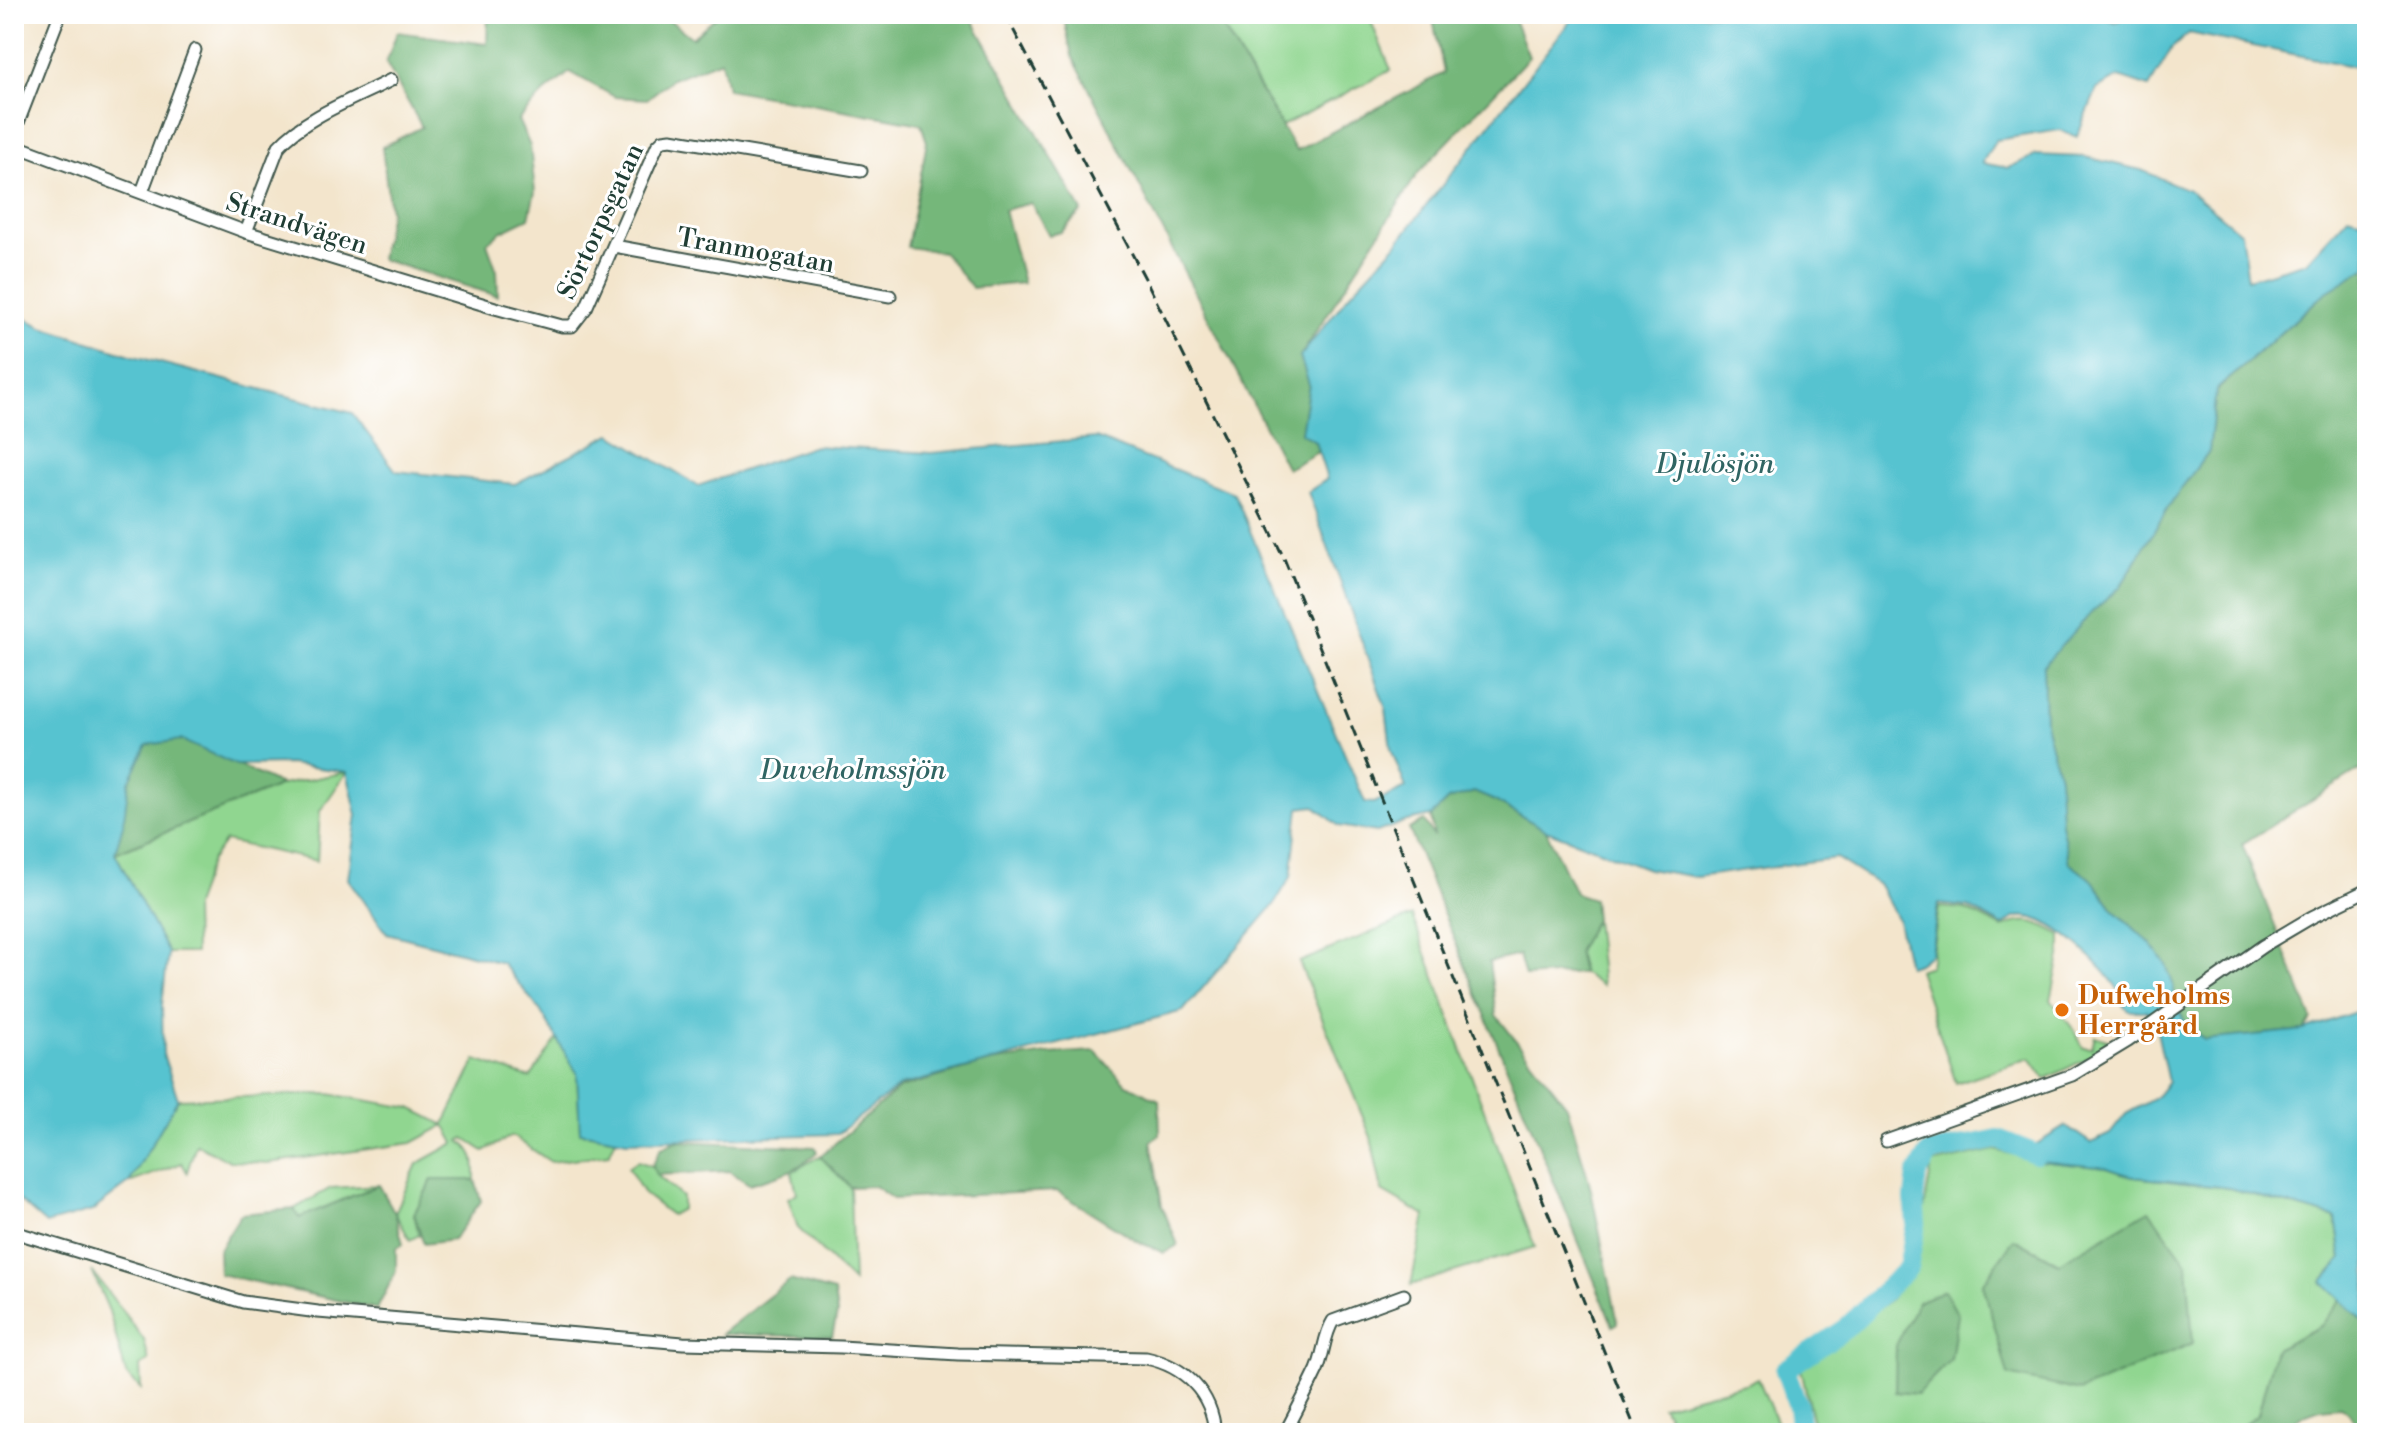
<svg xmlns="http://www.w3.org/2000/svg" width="2381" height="1447" font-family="'Libre Bodoni',serif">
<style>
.green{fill:#90d690;stroke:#588a62;stroke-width:2;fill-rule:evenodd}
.forest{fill:#74b77a;stroke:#4a7a57;stroke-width:2}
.water{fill:#57c3d0;stroke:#3b8082;stroke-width:2}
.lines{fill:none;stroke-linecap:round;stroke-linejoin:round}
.river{stroke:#57c3d0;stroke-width:20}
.street-casing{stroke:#3f564b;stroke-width:15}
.street{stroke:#fff;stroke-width:11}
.rail{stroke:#1f3d34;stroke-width:3;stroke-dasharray:12 6;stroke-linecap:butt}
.food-dot{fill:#e8710a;stroke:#fff;stroke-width:3}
.labels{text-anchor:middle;stroke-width:6;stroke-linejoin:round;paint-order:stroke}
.street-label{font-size:26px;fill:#1f3d34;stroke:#fff}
.food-label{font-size:26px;font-weight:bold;fill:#c56008;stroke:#fff;text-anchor:start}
.water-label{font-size:28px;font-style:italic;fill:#306563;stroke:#fff}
</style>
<rect width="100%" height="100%" fill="#fff"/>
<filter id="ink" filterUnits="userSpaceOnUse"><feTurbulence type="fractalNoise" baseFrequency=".0125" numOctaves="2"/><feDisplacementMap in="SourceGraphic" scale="16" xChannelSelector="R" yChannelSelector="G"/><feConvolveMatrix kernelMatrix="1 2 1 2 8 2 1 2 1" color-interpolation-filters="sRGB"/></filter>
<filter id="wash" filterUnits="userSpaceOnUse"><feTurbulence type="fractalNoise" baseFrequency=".006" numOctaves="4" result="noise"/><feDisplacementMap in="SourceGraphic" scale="32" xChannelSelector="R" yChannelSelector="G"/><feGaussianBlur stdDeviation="1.8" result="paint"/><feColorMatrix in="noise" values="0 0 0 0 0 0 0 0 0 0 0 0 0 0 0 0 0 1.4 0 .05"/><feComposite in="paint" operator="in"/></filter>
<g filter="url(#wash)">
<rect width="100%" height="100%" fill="#f3e5cc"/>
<g class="green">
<polygon points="1215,14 1368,14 1391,70 1282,126"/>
<polygon points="347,772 320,811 317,861 225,841 211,860 194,906 195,953 168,953 115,853 281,785"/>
<path d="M1939,907L1965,909L2003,928C2024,915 2042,924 2061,935V952L2051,1000L2077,1034L2083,1048H2092L2095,1036L2113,1042L2107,1049L2045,1079L2030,1058L1956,1083L1918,970L1930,966Z"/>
<polygon points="1412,916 1535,1247 1411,1285 1425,1216 1382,1191 1371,1137 1299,962"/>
<polygon points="1595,919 1602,986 1582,973 1577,952"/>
<path d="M557,1039L577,1073L580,1132L616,1139L609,1154L551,1162L512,1136L484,1151L464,1138L460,1141C476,1152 475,1162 475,1180H432L414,1214L419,1235L410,1240L395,1213L417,1164L455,1143L445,1125L412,1143L268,1163L230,1161L196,1144L187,1172L182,1163L129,1183L178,1099L329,1094L411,1108L444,1125L476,1060L530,1078Z"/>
<path d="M1995,1150L2040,1161L2107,1168L2134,1177L2229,1188L2336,1218L2342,1259L2322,1282L2342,1298L2321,1326L2275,1349L2258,1415L2231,1433H1815L1801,1369L1887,1302L1913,1273L1932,1164ZM2014,1239L2059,1263L1983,1283Z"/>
<polygon points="820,1156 850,1187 853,1282 798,1228 788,1198 797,1193 792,1172"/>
<polygon points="638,1161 652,1166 657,1175 682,1197 682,1209 671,1215 644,1194 628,1167"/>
<polygon points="379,1185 299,1218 294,1209 331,1188"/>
<polygon points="92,1271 144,1340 149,1361 140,1366 141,1389 126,1374 109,1311"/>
<polygon points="1758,1378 1781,1433 1685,1433 1673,1425 1662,1406 1748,1383"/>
</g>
<g class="forest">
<polygon points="488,14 662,14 692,38 719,14 969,14 1082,211 1061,232 1049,235 1031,203 1004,210 1023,283 972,288 943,252 907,247 927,142 921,124 727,89 721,60 672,79 647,99 615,97 570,72 544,93 518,120 530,146 535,192 529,218 500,232 487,243 497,271 498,296 380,259 390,212 382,147 422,127 386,63 397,32 487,44"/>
<polygon points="1063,14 1215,14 1296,151 1444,73 1432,15 1512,14 1529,57 1418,173 1300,357 1309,384 1301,433 1315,442 1318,452 1287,469 1072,56"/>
<polygon points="2367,267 2367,768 2358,771 2242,844 2312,1019 2304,1030 2204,1040 2185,1022 2173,1001 2173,984 2151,944 2113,909 2093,881 2069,863 2061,823 2059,777 2045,723 2043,665 2092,612 2120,587 2174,498 2209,451 2216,391 2325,293"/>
<polygon points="181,739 281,785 115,853 129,782 146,745"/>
<polygon points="1474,792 1495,801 1546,830 1575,893 1593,899 1595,919 1577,952 1582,973 1525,977 1519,955 1489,962 1496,1015 1567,1106 1590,1185 1618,1323 1613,1326 1409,829 1424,821 1434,837 1431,816 1448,800"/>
<polygon points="1095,1051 1125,1083 1159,1100 1160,1135 1151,1141 1162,1206 1178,1245 1164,1253 1139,1242 1057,1191 893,1199 874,1186 850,1187 820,1156 900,1088 990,1062 1047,1054"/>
<path d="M676,1141L815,1147L817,1152C798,1172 775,1176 749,1184L729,1171L657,1175L652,1166L661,1148Z"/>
<polygon points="432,1180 475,1180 481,1201 453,1240 424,1244 414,1214"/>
<polygon points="379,1185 395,1213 403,1244 396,1248 396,1271 377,1309 219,1274 218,1251 241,1214 294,1209 299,1218"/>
<polygon points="2149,1210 2187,1263 2193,1343 2080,1391 2008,1375 1983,1284 2014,1239 2059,1263"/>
<polygon points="790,1280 834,1292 837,1314 832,1337 721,1334"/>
<polygon points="1944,1290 1958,1315 1951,1359 1917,1394 1895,1392 1896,1345 1918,1302"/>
<polygon points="2342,1298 2367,1324 2367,1429 2359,1429 2349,1413 2340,1407 2320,1409 2301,1416 2279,1433 2231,1433 2258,1415 2275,1349 2321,1326"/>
</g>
<path class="water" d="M1576,14H2094L2116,22L2132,14H2367V69L2189,33L2172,48L2149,87L2119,77L2097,89L2077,137L2060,130L1996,140L1982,163L2008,168L2036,155L2085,157L2141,170L2189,190L2241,233L2248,279L2306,262L2348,216L2367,221V267L2325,293L2216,390L2209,451L2174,498L2120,587L2092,612L2043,666L2045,723L2059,777L2061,823L2069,863L2093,881L2113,909L2151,944L2166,965L2173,984V1001L2185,1022L2204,1040L2304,1030L2367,1008V1324L2322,1282L2342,1259L2336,1218L2229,1188L2134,1177L2107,1168L2040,1161L2035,1145L2066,1126L2091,1143L2110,1134L2126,1114L2155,1098L2168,1082L2156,1027L2146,1011H2129L2119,1000L2122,996C2108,969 2047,907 2014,918C2010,920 2007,923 2003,926L1968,907L1938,904L1931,953L1918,963L1908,966L1898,920L1879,885L1836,858L1696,877L1648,869L1546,830L1495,801L1474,792L1448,800L1431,816L1407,821L1377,832L1339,826L1315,806L1299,808L1291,877L1273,906L1183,1011L900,1086L837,1134L627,1141L580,1132L577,1073L540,1010L502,963L387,933L348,879L357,815L347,772L289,764L236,765L181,740L147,745L129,782L123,825L115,853L168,953L162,1005L163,1054L178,1099L129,1183L92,1211L46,1224L14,1196V312L42,327L134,356L352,413L396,471L515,484L611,434L698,486L815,446L931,453L1096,438L1234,493L1365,802L1374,803L1406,788L1391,749L1386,709L1308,492L1327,479L1315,442L1301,433L1309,384L1300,357L1349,295L1394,247Z"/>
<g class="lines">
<polyline class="river" points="1801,1433 1798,1406 1785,1370 1845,1329 1908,1268 1916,1224 1914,1199 1917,1174 1930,1153 1998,1139 2036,1154"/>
</g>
</g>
<g filter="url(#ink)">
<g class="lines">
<defs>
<g id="street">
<polyline points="14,133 60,14"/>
<polyline points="14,145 246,232 495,308 562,326 572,326 586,308 657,146 663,140 671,139 861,171"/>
<polyline points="142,192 195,50"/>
<path d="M246,232L279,146C305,117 356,98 391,80"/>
<polyline points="614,246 890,296"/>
<polyline points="1886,1141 2072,1075 2128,1041 2263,946 2312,917 2367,890"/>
<path d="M14,1232L243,1302L318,1312L683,1343L841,1347L958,1354L1146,1358C1184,1366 1212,1392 1215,1433"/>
<path d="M1285,1433C1296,1412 1307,1391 1317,1370C1324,1354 1324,1335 1333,1321L1404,1295"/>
</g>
</defs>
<use href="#street" class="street-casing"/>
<use href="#street" class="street"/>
<polyline class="rail" points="1005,14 1148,284 1283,556 1637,1433"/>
</g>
</g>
<circle class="food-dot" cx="2062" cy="1010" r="8"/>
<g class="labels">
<g class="street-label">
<text transform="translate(600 221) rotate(-65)" y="9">Sörtorpsgatan</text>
<text transform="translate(297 223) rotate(18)" y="9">Strandvägen</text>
<text transform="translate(756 250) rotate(10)" y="9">Tranmogatan</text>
</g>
<g class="food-label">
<text x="2078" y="1004">Dufweholms<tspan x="2078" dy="30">Herrgård</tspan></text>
</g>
<g class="water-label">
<text x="1715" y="473">Djulösjön</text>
<text x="853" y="779">Duveholmssjön</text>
</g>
</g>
<rect width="2381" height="1447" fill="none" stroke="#fff" stroke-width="48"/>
</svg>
